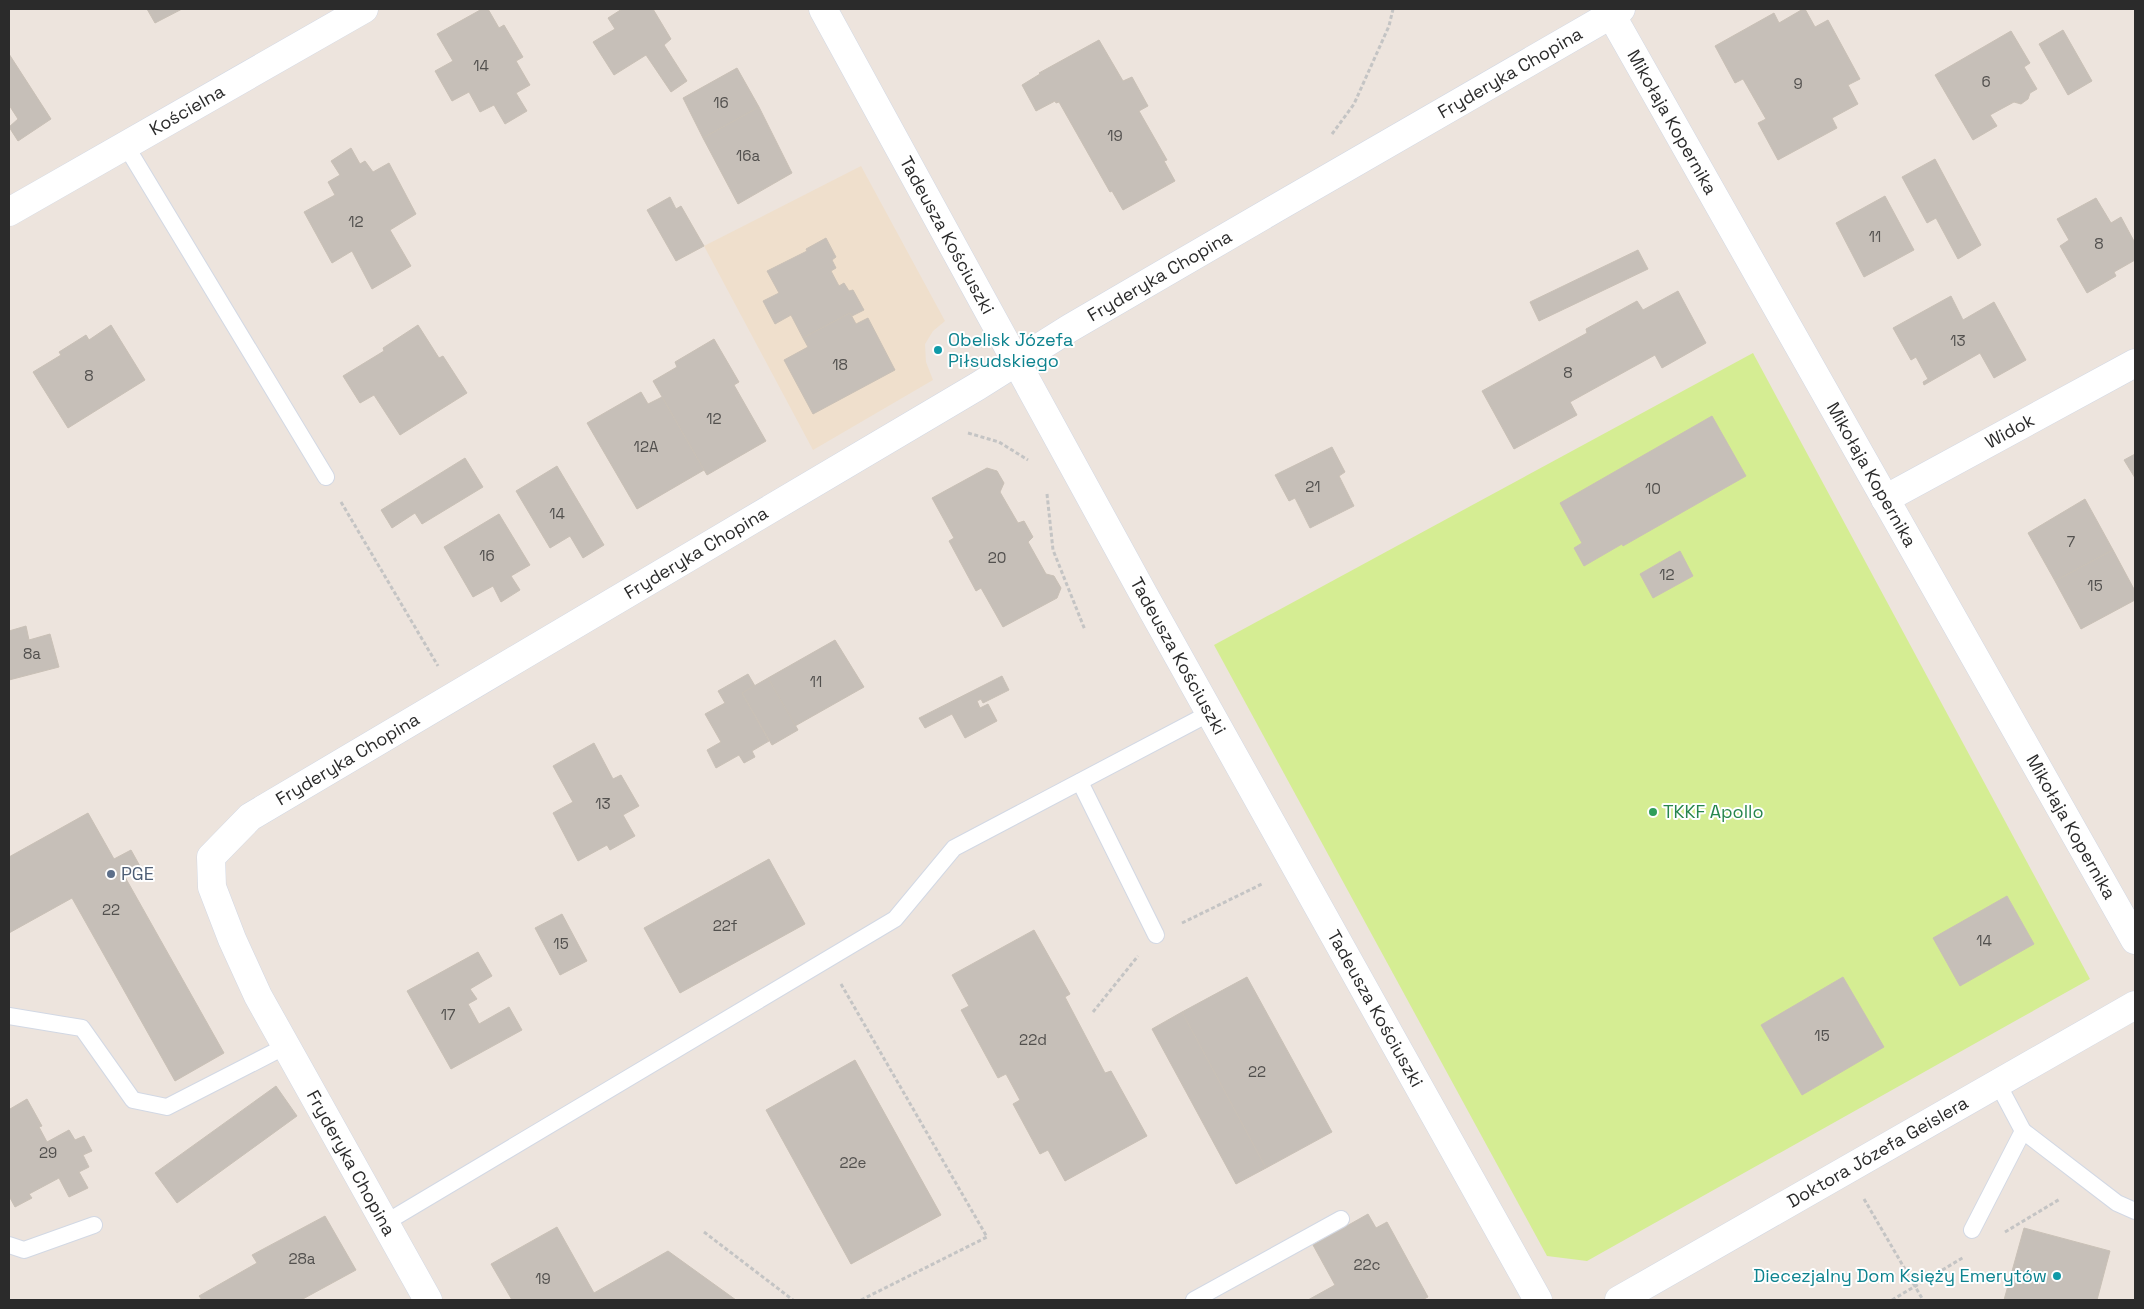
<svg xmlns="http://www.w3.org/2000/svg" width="2144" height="1309" font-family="'Space Grotesk',sans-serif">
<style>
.education{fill:#efdfcc}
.pitch{fill:#d5ed93}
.building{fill:#c6bfb8;stroke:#c9c0b6}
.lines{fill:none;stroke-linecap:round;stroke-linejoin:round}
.lane-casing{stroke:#d2d8e4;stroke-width:18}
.street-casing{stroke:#d2d8e4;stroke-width:29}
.path{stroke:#c4c4c4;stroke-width:3;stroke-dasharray:4 2.5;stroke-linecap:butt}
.lane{stroke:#fff;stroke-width:16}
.street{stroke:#fff;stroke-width:28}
.culture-dot{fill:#0f9aa8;stroke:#fff;stroke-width:2}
.leisure-dot{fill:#2e9e5b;stroke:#fff;stroke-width:2}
.service-dot{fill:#5c6f8a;stroke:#fff;stroke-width:2}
.labels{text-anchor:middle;stroke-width:4;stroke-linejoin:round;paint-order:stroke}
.number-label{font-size:15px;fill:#52504e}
.street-label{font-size:18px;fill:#2b2b2b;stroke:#fff}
.culture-label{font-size:18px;fill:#0d838f;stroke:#fff;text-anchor:start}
.leisure-label{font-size:18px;fill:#27864d;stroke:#fff;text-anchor:start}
.service-label{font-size:18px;fill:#4e5e75;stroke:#fff;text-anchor:start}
</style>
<rect width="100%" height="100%" fill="#ede4dd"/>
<polygon class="education" points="861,166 945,321 933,331 925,344 926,362 933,380 813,450 704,246"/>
<polygon class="pitch" points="1753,353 2090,979 1587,1261 1547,1256 1214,645"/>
<g class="building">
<polygon points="147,9 182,9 155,23"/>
<polygon points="482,9 488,9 499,28 504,25 523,57 516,61 530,85 516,93 527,111 505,124 494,105 480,112 469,92 452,101 435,71 453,61 437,34"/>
<polygon points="622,9 653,9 671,39 664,45 687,81 671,92 646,55 614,75 593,42 615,29 608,18"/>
<polygon points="1803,9 1805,9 1815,27 1828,20 1860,79 1848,85 1858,104 1832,118 1837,128 1778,160 1758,123 1766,119 1743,79 1735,83 1715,46 1774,13 1779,23"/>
<polygon points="2063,30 2092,81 2068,95 2039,44"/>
<polygon points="2011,31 2030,63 2024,67 2037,89 2030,93 2028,99 2021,104 2014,102 1990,115 1997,126 1973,140 1935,75"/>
<polygon points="1099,40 1123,81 1132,77 1148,106 1139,111 1167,160 1164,161 1175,181 1123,210 1112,191 1110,192 1059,102 1056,103 1055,101 1036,111 1022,85 1040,74 1039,73"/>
<polygon points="9,54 51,119 18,141 9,127 18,119 9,105"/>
<polygon points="737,68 759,107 703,138 683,98"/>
<polygon points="759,107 792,173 738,204 703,138"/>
<polygon points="351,148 360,164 365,161 373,172 389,163 416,214 390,230 411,266 372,289 352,251 332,263 304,212 335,195 328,182 340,175 331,161"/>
<polygon points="1935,159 1981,245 1958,259 1936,218 1927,223 1902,177"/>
<polygon points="1885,196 1914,250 1864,277 1836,223"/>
<polygon points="670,197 676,209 681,206 704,246 676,261 647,210"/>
<polygon points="2096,198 2111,223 2121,217 2135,243 2135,260 2114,272 2116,276 2087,293 2060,246 2069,240 2057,219"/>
<polygon points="826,238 836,257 832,260 836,268 831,271 839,286 844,283 849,291 853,290 864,310 852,316 850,313 803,338 791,315 775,324 763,301 779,293 767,271 807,251 806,249"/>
<polygon points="1638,250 1648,269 1539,321 1530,302"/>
<polygon points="1678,291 1706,343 1662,368 1655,355 1570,402 1577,415 1514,449 1482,391 1587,333 1586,329 1637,301 1643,310"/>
<polygon points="1951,296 1963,320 1994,302 2026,360 1994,378 1980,353 1924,385 1923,382 1928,379 1916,357 1911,360 1893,328"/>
<polygon points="850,313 856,324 868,318 895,370 813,414 784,360 808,347 803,338"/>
<polygon points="111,325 145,380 68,428 33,372 61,355 59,352 86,335 89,340"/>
<polygon points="418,325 439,358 443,356 467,393 400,435 374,395 360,403 343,376 384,351 383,348"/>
<polygon points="714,339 739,382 734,385 766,441 707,475 653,381 677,367 675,362"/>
<polygon points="641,392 648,404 662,397 704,470 637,509 587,423"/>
<polygon points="1712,416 1746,476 1623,546 1622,544 1584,566 1574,548 1582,543 1560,503"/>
<polygon points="1332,447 1345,472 1339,476 1354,506 1310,528 1295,498 1289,501 1275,475"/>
<polygon points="2135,454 2135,478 2124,460"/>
<polygon points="465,458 483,487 422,524 415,513 392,528 381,510"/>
<polygon points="557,466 604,545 583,558 570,536 550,548 516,491"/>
<polygon points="987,468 997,471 1004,483 1000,492 1018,523 1024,521 1033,537 1028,542 1046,574 1054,576 1061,588 1057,598 1003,627 981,588 976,591 949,541 954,538 932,498"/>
<polygon points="2085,499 2113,550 2055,581 2028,533"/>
<polygon points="499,514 530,565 511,576 520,590 501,602 493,586 473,597 444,547"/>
<polygon points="2113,550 2135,591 2135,600 2081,629 2055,581"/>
<polygon points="1680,551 1693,576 1653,598 1640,574"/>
<polygon points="26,626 29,640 50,634 59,667 9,680 9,631"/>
<polygon points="835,640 864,687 795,726 768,678"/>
<polygon points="748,674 755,686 742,693 769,741 752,751 755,757 744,763 739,755 716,768 707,750 721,742 705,714 725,703 718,691"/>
<polygon points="1002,676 1009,690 983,703 981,699 977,701 980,708 988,704 997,721 965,738 952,714 925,728 919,718"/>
<polygon points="768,678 798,730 772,745 742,693"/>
<polygon points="594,743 613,779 621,775 639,806 623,815 635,836 610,850 607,845 578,861 553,813 573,802 553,766"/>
<polygon points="88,813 114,859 131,850 141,868 125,877 224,1053 175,1081 72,898 9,933 9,857"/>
<polygon points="769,859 805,924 680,993 644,928"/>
<polygon points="2007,896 2034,944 1960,986 1933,938"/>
<polygon points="562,914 587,961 560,975 535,928"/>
<polygon points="1034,930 1070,994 1065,997 1105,1073 1111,1071 1147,1136 1065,1181 1048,1150 1040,1154 1013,1104 1020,1100 1006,1074 998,1078 961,1010 969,1006 952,975"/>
<polygon points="478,952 492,976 470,989 477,999 468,1004 479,1024 509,1007 522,1030 451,1069 407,991"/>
<polygon points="1247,977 1332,1132 1266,1168 1182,1012"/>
<polygon points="1843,977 1884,1047 1802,1095 1761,1025"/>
<polygon points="1182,1012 1266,1168 1236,1184 1152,1029"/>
<polygon points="855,1060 941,1215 851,1264 766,1110"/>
<polygon points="276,1086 297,1116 177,1203 155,1173"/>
<polygon points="27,1099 42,1126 39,1127 47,1142 69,1130 75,1140 84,1136 92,1151 83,1155 89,1167 79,1172 88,1188 69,1197 59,1178 29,1194 32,1198 15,1207 9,1196 9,1107 10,1109"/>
<polygon points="1368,1214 1376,1228 1387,1222 1428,1297 1422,1300 1308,1300 1335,1285 1313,1245"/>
<polygon points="325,1216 356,1270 301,1300 202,1300 199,1296 257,1263 252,1255"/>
<polygon points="557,1227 594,1293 668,1251 736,1300 512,1300 491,1264"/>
<polygon points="2024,1228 2110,1251 2097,1300 2004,1300"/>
</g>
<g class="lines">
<defs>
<g id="lane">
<polyline points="126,146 326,477"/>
<polyline points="1080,782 1156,935"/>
<polyline points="9,1016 82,1028 133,1100 167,1107 286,1046"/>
<polyline points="1998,1084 2023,1131"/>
<polyline points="385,1223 895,919 954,848 1210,713"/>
<polyline points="1972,1230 2023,1131 2117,1203 2135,1211"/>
<polyline points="9,1245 24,1250 94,1225"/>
<polyline points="1194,1300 1341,1219"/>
</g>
<g id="street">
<path id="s1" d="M823,9L1144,595L1538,1300"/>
<path id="s2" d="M1608,9L2135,940"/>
<path id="s3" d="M9,212L364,9"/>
<path id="s4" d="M1885,499L2135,363"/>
<path id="s5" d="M428,1300L258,996L232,939L212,887L211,857L250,817L978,386L1070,328L1278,207L1621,9"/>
<path id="s6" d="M1619,1300L2135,1005"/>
</g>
</defs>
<use href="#lane" class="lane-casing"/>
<use href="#street" class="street-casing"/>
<g class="path">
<polyline points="1332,134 1354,104 1389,26 1393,9"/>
<polyline points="968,433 999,442 1028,460"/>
<polyline points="1047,494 1053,550 1085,630"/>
<polyline points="341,502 438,666"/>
<polyline points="1182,923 1262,884"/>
<polyline points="841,984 987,1237 861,1300"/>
<polyline points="1093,1012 1138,956"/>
<polyline points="1864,1199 1923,1300"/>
<polyline points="704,1232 793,1300"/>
<polyline points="2005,1232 2060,1199"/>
<polyline points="1892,1300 1964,1257"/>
</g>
<use href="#lane" class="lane"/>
<use href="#street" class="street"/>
</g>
<g class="culture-dot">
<circle cx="938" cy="350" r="5"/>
<circle cx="2057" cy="1276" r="5"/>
</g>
<circle class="leisure-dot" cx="1653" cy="812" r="5"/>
<circle class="service-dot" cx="111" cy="874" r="5"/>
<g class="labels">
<g class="number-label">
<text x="481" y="71">14</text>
<text x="1986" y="87">6</text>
<text x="1798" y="89">9</text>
<text x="721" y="108">16</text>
<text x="1115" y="141">19</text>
<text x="748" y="161">16a</text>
<text x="356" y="227">12</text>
<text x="1875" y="242">11</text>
<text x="2099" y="249">8</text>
<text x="1958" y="346">13</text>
<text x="840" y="370">18</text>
<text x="1568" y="378">8</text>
<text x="89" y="381">8</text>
<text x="714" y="424">12</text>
<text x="646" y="452">12A</text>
<text x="1313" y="492">21</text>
<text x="1653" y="494">10</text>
<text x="557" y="519">14</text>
<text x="2071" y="547">7</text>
<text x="487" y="561">16</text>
<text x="997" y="563">20</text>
<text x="1667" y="580">12</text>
<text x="2095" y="591">15</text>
<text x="32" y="659">8a</text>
<text x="816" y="687">11</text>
<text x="603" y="809">13</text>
<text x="111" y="915">22</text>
<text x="725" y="931">22f</text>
<text x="1984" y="946">14</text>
<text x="561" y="949">15</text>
<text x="448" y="1020">17</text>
<text x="1822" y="1041">15</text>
<text x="1033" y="1045">22d</text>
<text x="1257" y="1077">22</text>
<text x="48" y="1158">29</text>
<text x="853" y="1168">22e</text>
<text x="302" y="1264">28a</text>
<text x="1367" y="1270">22c</text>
<text x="543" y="1284">19</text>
</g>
<g class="street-label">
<text dy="6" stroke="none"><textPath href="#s5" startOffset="2016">Fryderyka Chopina</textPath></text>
<text dy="6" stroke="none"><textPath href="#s3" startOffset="205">Kościelna</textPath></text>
<text dy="6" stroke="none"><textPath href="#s2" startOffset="130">Mikołaja Kopernika</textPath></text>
<text dy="6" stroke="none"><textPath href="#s1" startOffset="258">Tadeusza Kościuszki</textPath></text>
<text dy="6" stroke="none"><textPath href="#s5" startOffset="1611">Fryderyka Chopina</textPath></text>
<text dy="6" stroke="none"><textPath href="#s4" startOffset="142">Widok</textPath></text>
<text dy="6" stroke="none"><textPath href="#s2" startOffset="535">Mikołaja Kopernika</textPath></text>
<text dy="6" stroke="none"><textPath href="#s5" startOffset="1071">Fryderyka Chopina</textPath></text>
<text dy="6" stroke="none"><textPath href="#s1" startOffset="738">Tadeusza Kościuszki</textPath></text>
<text dy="6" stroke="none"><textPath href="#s5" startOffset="666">Fryderyka Chopina</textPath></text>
<text dy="6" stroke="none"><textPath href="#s2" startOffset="940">Mikołaja Kopernika</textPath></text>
<text dy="6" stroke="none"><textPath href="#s1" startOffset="1142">Tadeusza Kościuszki</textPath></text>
<text dy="6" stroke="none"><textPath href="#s6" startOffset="298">Doktora Józefa Geislera</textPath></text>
<text transform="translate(351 1163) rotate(61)" y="6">Fryderyka Chopina</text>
</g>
<g class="culture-label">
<text x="948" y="346">Obelisk Józefa<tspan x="948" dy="21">Piłsudskiego</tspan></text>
<text x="2047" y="1282" text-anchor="end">Diecezjalny Dom Księży Emerytów</text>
</g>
<g class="leisure-label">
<text x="1663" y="818">TKKF Apollo</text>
</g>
<g class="service-label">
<text x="121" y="880">PGE</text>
</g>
</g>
<rect width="2144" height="1309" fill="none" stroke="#2b2b2b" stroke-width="20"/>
</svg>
